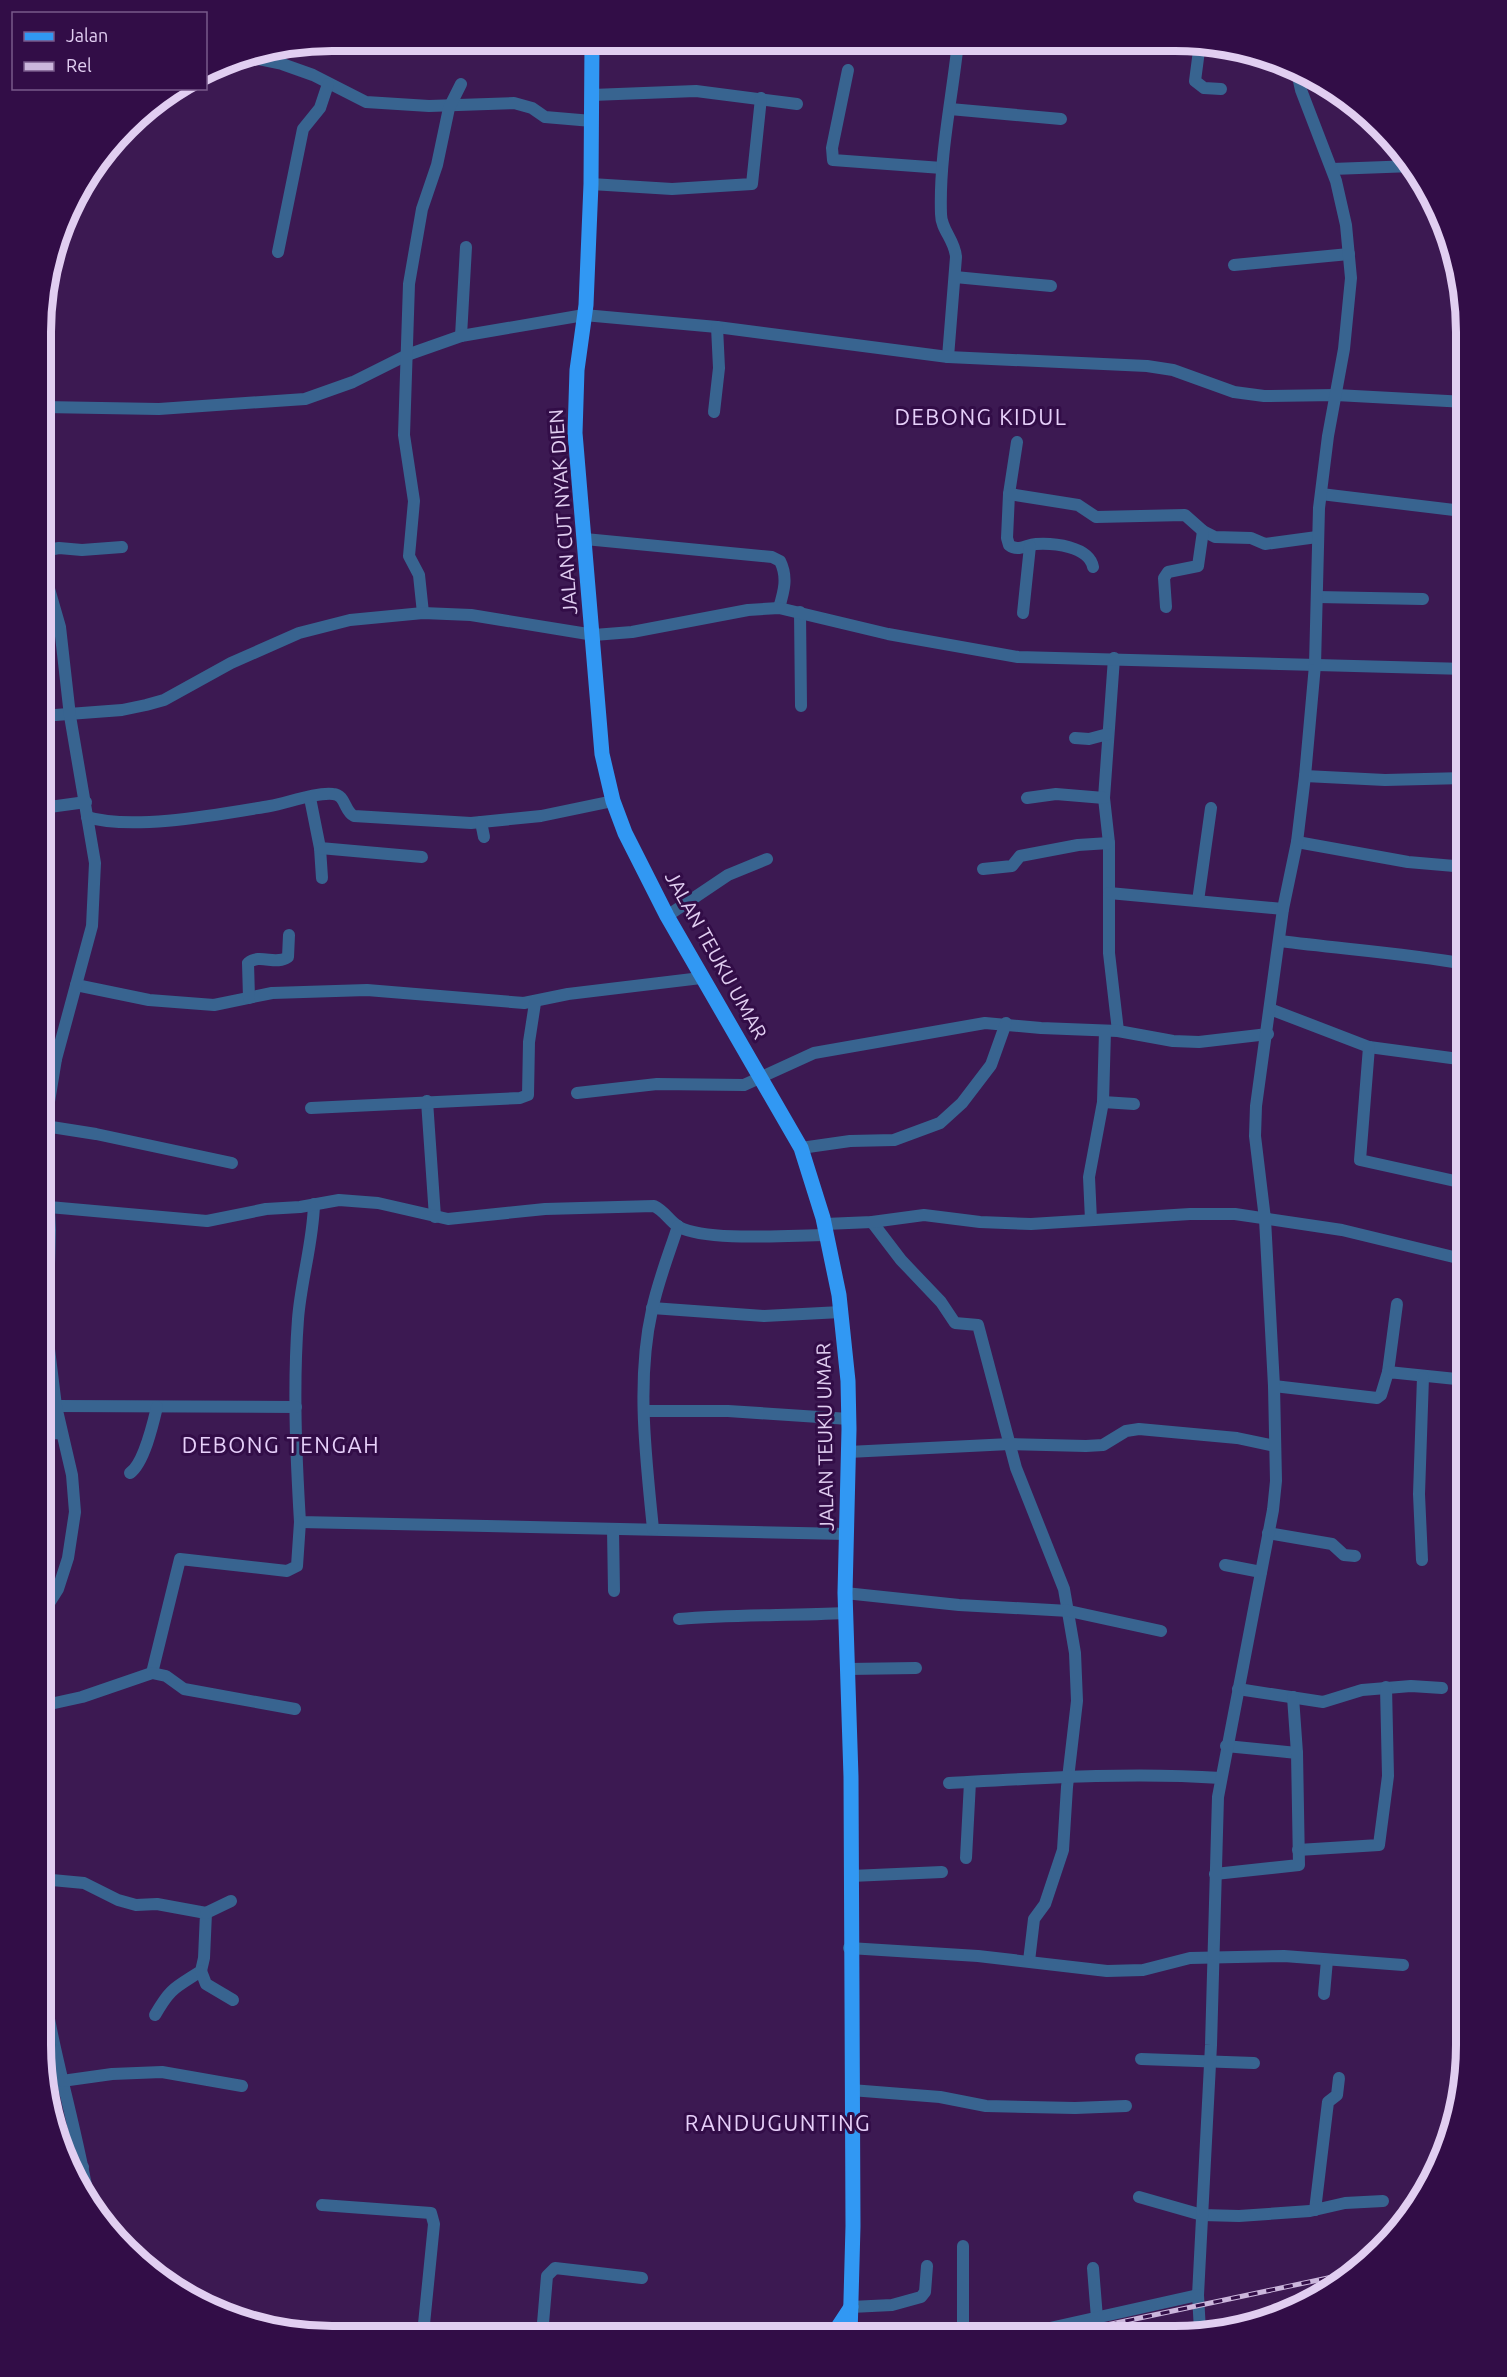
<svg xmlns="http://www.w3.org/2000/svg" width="1507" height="2377" font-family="Ubuntu,sans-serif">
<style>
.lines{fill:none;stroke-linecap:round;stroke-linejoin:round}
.minor{stroke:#386490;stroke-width:12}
.major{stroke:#3198f3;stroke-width:15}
.rail-casing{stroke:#cbb6dc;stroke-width:5}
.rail{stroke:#320d47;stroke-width:3;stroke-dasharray:9;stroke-linecap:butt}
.labels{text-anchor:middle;stroke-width:6;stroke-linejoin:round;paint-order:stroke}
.street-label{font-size:20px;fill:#e1cef1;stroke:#320d47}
.quarter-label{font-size:22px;letter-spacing:1.5px;fill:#e7d0fa;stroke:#320d47}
.rim{fill:none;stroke:#e1cef1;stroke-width:8}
</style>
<rect width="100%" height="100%" fill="#3c1952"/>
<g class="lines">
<g class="minor">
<polyline points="453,41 489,47 495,41"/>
<polyline points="1200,43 1195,81 1204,88 1221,89"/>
<polyline points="249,57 282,64 313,75 366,102 429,106 514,103 532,108 545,117 592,121"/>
<polyline points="848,70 832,148 833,160 942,168"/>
<polyline points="592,95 696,91 797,104"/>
<polyline points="950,109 1061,119"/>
<polyline points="1332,169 1413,166"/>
<polyline points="591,184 672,189 752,184 761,98"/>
<polyline points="278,252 303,129 320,108 328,84"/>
<polyline points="1234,265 1349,254"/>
<polyline points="955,277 1051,286"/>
<polyline points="1463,317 1465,401"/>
<polyline points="461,336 466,247"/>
<path d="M948,357L956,257C955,240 941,230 941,214C939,157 952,99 958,42"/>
<polyline points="43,407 159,409 305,399 353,382 407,355 461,336 584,315 717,327 948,357 1147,366 1173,370 1234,392 1264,396 1336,395 1466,402"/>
<polyline points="714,412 719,368 717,327"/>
<path d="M1017,442L1009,494L1007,538L1009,545C1018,552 1025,545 1036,544C1053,543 1089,546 1093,567"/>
<polyline points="1009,494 1078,505 1096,517 1185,515 1203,531 1215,537 1251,538 1265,544 1317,537"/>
<polyline points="1321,494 1454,510"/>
<path d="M585,539L772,557L780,561C788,577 784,591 779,608"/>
<polyline points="43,551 59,548 82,550 122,547"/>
<polyline points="1317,597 1423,599"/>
<polyline points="1166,607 1164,578 1168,572 1198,566 1203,531"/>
<polyline points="800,612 801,706"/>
<polyline points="423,613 419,575 409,556 414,501 404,435 409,284 422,209 437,165 449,108 461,84"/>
<polyline points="1023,613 1030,546"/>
<polyline points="1114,658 1104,798 1109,843 1109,953 1118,1031"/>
<polyline points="1464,669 1465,867"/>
<polyline points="42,716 122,710 146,705 164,700 231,663 299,633 350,620 423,613 471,615 594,635 632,632 748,610 779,608 888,634 1018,657 1466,669"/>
<polyline points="1075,738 1089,739 1108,734"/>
<polyline points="1305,776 1385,780 1465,778"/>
<polyline points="310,798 320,848 322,878"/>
<polyline points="1027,798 1056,794 1104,798"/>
<polyline points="42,808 86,802"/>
<path d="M87,817C133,831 221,814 270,806C287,803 316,792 333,794C346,795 344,811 354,816L471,823L541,816L613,801"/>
<polyline points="481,822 484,837"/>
<polyline points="1297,842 1408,862 1466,867"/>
<polyline points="320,848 422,857"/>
<polyline points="983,869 1012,866 1020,856 1078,845 1109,843"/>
<polyline points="1109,893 1283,909"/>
<polyline points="1198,901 1211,808"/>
<polyline points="667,916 728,875 767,859"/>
<path d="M1280,941C1342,949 1404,953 1466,964"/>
<polyline points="76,985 149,1000 214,1005 272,993 367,990 524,1003 568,994 701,978"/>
<path d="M249,998L248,963C260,953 276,966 288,957L289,935"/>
<polyline points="1270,1009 1369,1047 1466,1060"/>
<polyline points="1369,1047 1360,1160 1464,1183 1466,1186"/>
<polyline points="42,1051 56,1059"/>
<polyline points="577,1093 657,1084 744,1085 814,1053 985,1023 1041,1028 1118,1031 1173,1041 1199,1042 1268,1034"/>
<polyline points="427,1101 435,1217"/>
<polyline points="1103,1102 1134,1104"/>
<polyline points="311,1108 520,1098 528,1095 529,1042 535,1003"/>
<polyline points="45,1126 96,1134 232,1163"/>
<polyline points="801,1148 850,1141 894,1140 940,1123 962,1103 991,1065 1006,1023"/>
<path d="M314,1204C313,1243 301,1280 298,1319C293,1386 296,1455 300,1522L847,1534"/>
<path d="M49,1207L207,1221L266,1209L300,1207L339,1200L378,1203L448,1219L545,1209L654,1206C665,1211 669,1221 679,1227C708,1242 791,1235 826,1235"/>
<polyline points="1091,1220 1089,1177 1103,1102 1105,1031"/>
<polyline points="872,1222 901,1260 941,1302 955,1323 978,1325 1016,1468 1064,1589 1075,1653 1077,1701 1067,1787 1063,1850 1045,1904 1034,1919 1029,1961"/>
<polyline points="825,1224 872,1222 924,1215 980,1222 1031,1224 1190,1214 1235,1214 1342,1230 1466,1260"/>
<polyline points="652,1308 764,1316 841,1312"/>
<polyline points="1388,1372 1397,1304"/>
<polyline points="1274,1386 1377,1398 1381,1395 1388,1372 1466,1380"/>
<polyline points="56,1406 296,1407"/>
<polyline points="645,1411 728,1411 849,1419"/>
<polyline points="41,1434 61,1433"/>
<polyline points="848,1452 1010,1444 1086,1446 1103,1445 1126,1431 1139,1429 1237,1438 1275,1446"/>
<path d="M130,1473C144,1463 153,1424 157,1407"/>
<polyline points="613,1529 614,1591"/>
<path d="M653,1529C646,1458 636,1381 652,1310C658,1281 669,1254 678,1226"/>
<polyline points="1268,1533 1332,1544 1344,1555 1355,1556"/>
<polyline points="1422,1560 1419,1494 1423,1377"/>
<polyline points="1225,1565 1261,1572"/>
<polyline points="845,1593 959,1605 1069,1611 1161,1631"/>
<path d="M679,1619C735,1614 790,1616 846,1613"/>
<polyline points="41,1630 46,1608 58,1589 68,1558 75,1512 72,1475 56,1406 47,1333 50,1230 45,1126 56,1059 92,926 95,863 70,716 60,627 43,568"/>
<polyline points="848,1669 916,1668"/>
<polyline points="152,1673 180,1559 287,1571 297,1566 300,1522"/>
<polyline points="1238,1689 1323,1702 1362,1690 1411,1686 1442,1688"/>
<polyline points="41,1706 82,1697 152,1673 166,1676 184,1689 295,1709"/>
<polyline points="1226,1746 1297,1753"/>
<path d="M949,1783C1040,1778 1130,1772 1221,1778"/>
<polyline points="1298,1850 1379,1845 1388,1776 1386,1687"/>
<polyline points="966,1858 970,1782"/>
<polyline points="1215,1874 1299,1865 1297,1753 1293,1697"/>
<polyline points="851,1876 942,1872"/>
<path d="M41,1879L84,1883L118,1900L136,1905L157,1904L206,1913L204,1958L201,1971C175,1988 171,1987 155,2015"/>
<polyline points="206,1913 231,1901"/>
<polyline points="849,1948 978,1956 1107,1971 1143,1970 1190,1958 1284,1956 1403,1965"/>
<path d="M41,1970C51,2049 76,2124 89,2202"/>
<polyline points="201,1971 206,1984 233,2000"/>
<polyline points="1324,1994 1327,1960"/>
<polyline points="41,2050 54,2050"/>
<polyline points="1141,2059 1254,2063"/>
<polyline points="62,2081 112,2074 162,2072 242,2086"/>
<polyline points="851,2090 940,2097 986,2106 1075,2108 1126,2106"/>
<polyline points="70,2169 83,2167"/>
<polyline points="1139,2197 1202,2215 1239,2216 1310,2211 1345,2203 1383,2201"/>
<polyline points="322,2205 431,2213 434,2224 423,2334"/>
<polyline points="1315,2210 1328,2102 1337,2095 1339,2078"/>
<polyline points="963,2246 963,2336"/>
<polyline points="1093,2268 1097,2318"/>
<polyline points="851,2307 892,2305 921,2297 925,2292 927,2266"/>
<polyline points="1200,2331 1198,2295 1211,2045 1218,1797 1273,1510 1276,1481 1274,1386 1265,1219 1255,1136 1256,1106 1283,909 1297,842 1305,776 1315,665 1319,508 1328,436 1344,349 1351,278 1346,225 1336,181 1301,90 1296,68"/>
<polyline points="542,2335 547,2276 555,2268 642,2278"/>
<polyline points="1014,2336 1198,2295"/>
</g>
<g class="major">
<polyline points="592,41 591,184 586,305 577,370 575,433 602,754 613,801 625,833 667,916 801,1148 823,1218 839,1295 848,1381 849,1429 845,1593 851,1777 853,2226 850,2336"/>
<polyline points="284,2331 313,2334"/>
<polyline points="832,2336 851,2307"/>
</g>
<defs>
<polyline id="rail" points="1055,2336 1356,2272"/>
</defs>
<use href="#rail" class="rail-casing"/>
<use href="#rail" class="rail"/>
</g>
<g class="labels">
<g class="street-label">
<text transform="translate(563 512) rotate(-94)" y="7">JALAN CUT NYAK DIEN</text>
<text transform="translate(716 955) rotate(61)" y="7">JALAN TEUKU UMAR</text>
<text transform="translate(825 1437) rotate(-91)" y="7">JALAN TEUKU UMAR</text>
</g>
<g class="quarter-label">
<text x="981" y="425">DEBONG KIDUL</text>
<text x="281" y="1453">DEBONG TENGAH</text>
<text x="778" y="2131">RANDUGUNTING</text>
</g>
</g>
<path d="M0 0H1507V2377H0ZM332 51H1175A281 281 0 0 1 1456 332V2045A281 281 0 0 1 1175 2326H332A281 281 0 0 1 51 2045V332A281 281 0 0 1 332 51Z" fill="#320d47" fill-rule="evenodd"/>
<path class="rim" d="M332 51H1175A281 281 0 0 1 1456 332V2045A281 281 0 0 1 1175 2326H332A281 281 0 0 1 51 2045V332A281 281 0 0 1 332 51Z"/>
<rect x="12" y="12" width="195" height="78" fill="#320d47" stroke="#785a8b" stroke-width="1.5"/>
<rect x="24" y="32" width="30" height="9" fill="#3198f3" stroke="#785a8b" stroke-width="1.5"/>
<text x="66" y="42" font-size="18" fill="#e1cef1">Jalan</text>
<rect x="24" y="62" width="30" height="9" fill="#cbb6dc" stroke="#785a8b" stroke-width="1.5"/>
<text x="66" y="72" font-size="18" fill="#e1cef1">Rel</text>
</svg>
